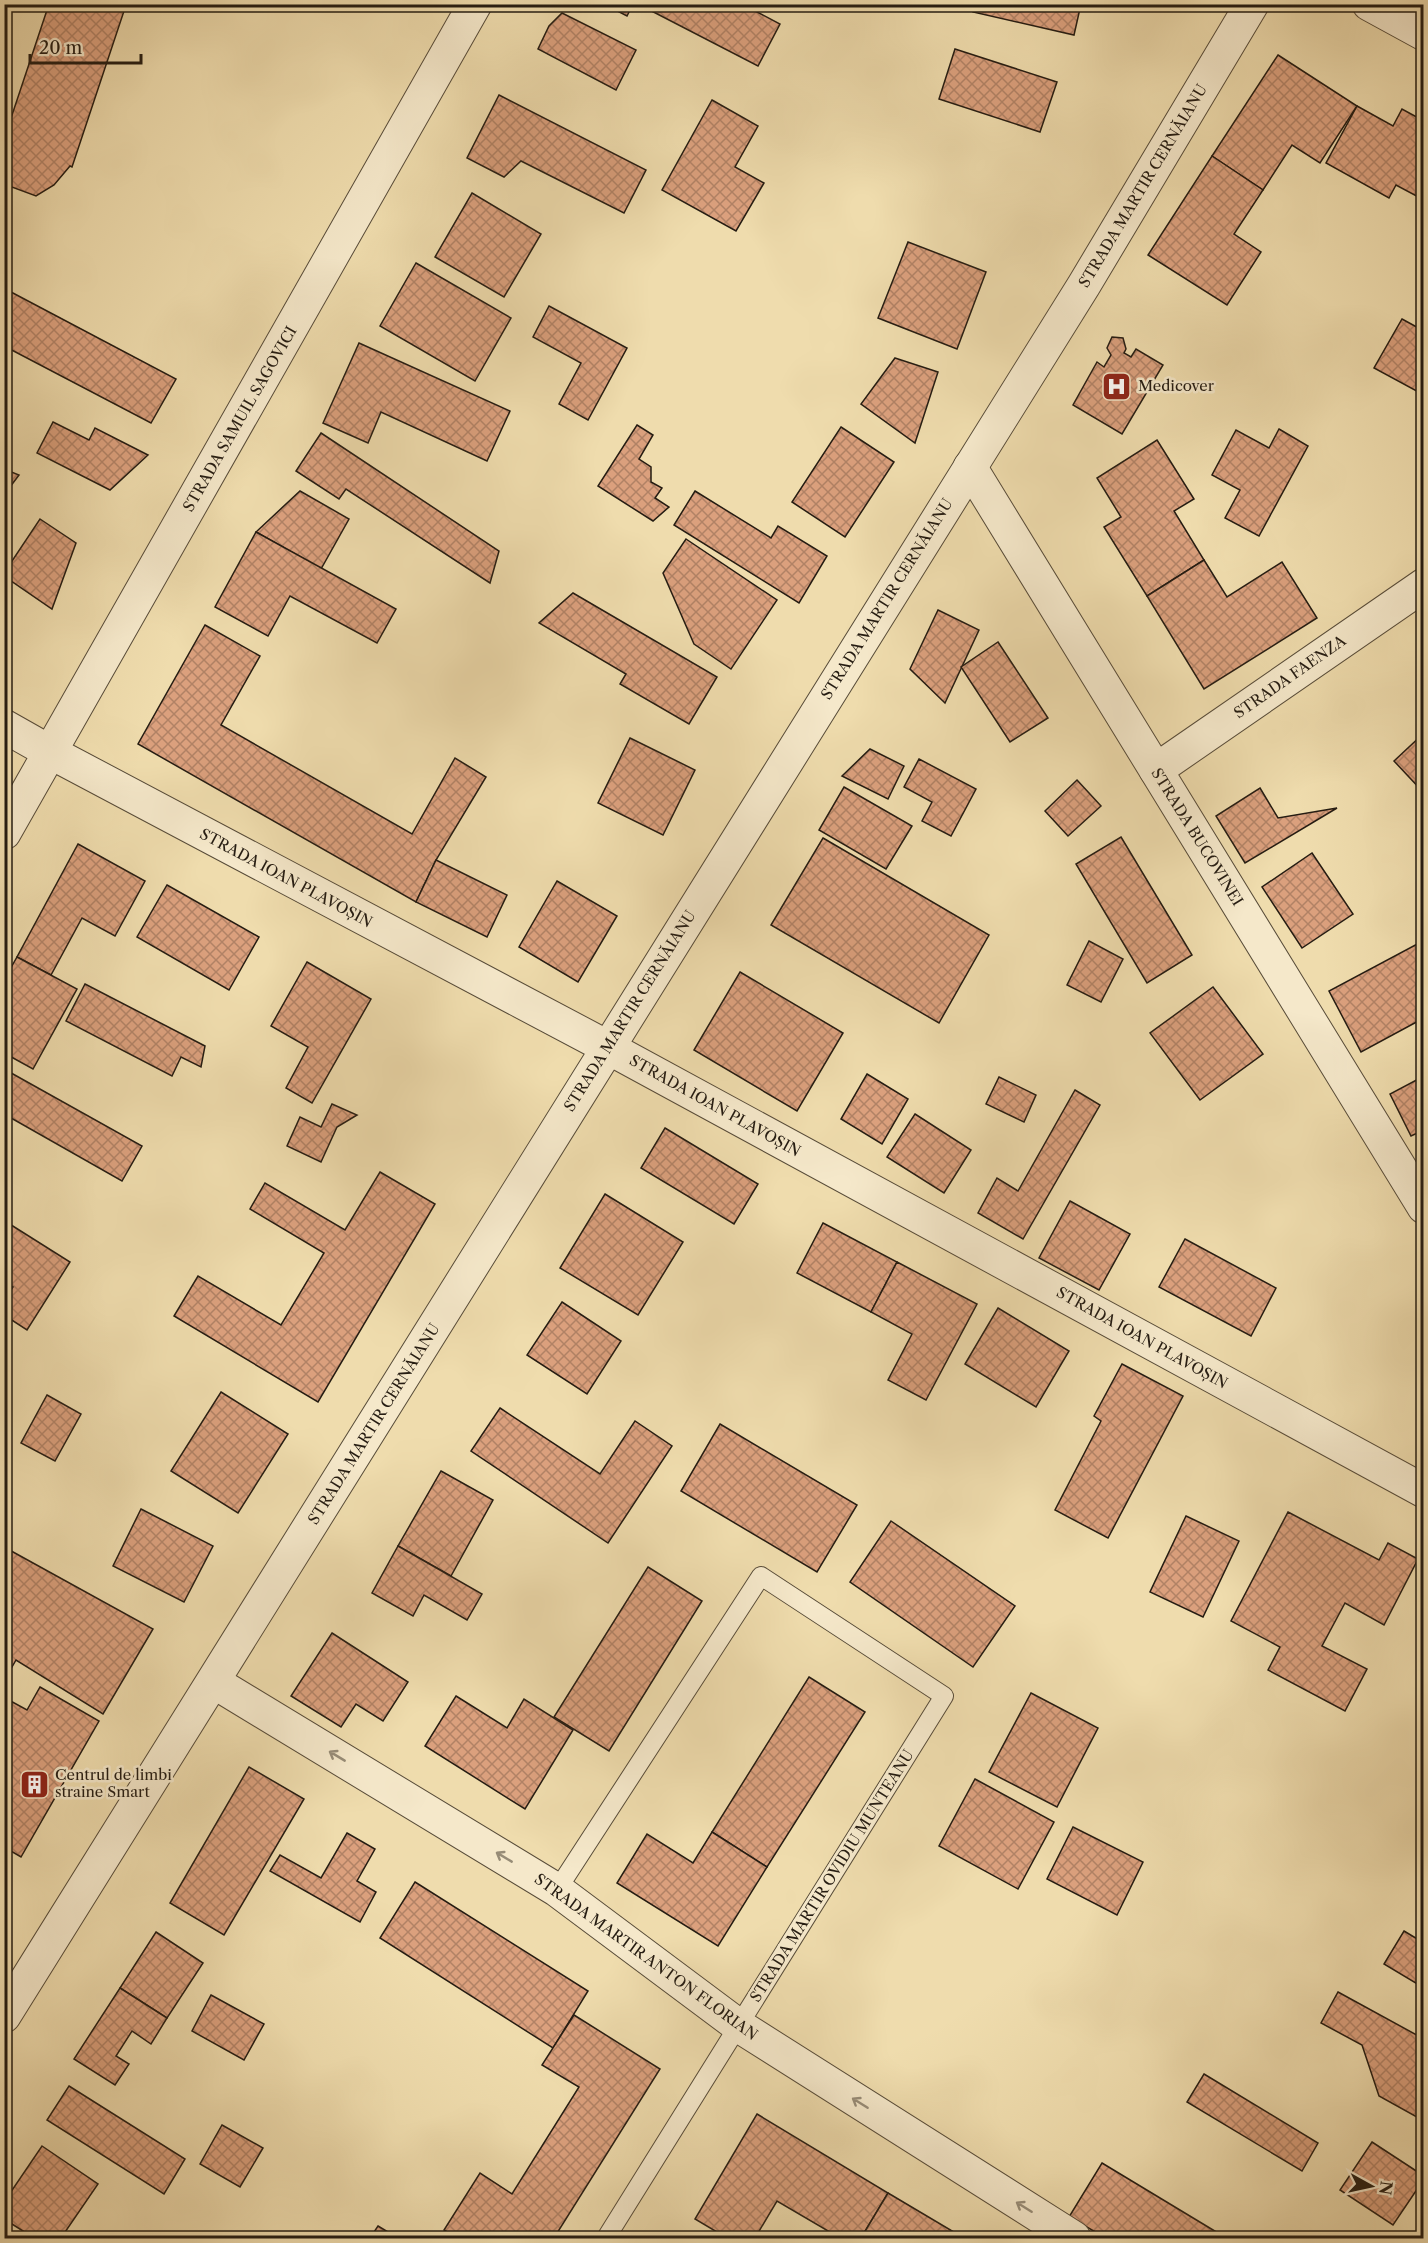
<svg xmlns="http://www.w3.org/2000/svg" width="1428" height="2243" font-family="'Libre Caslon Text',serif">
<style>
.building{fill:url(#building-cross-hatch);stroke:#251c12;stroke-width:1.5}
.lines{fill:none;stroke-linecap:round;stroke-linejoin:round}
.lane-casing{stroke:#584c39;stroke-width:20}
.street-casing{stroke:#584c39;stroke-width:35}
.lane{stroke:#f5e8ca;stroke-width:18}
.street{stroke:#f5e8ca;stroke-width:33}
.oneway{stroke:#978c77}
.labels{text-anchor:middle;stroke-width:5;stroke-linejoin:round;paint-order:stroke}
.street-label{font-size:15px;fill:#251c12;stroke:#f5e8ca}
.poi-label{font-size:15px;fill:#251c12;stroke:#f5e8ca;text-anchor:start}
</style>
<defs>
<pattern id="building-cross-hatch" width="8" height="8" patternUnits="userSpaceOnUse" patternTransform="scale(1.5)"><rect width="8" height="8" fill="#dba07d"/><path d="M0 0l8 8M0 8l8-8" fill="none" stroke="#b18265"/></pattern>
</defs>
<rect width="100%" height="100%" fill="#efdcad"/>
<filter id="stains"><feTurbulence type="fractalNoise" baseFrequency=".00333" numOctaves="4"/><feColorMatrix values="0 0 0 0 .2 0 0 0 0 .09 0 0 0 0 .02 0 0 0 .5 -.17"/></filter>
<radialGradient id="worn" r=".72"><stop offset=".6" stop-color="#630" stop-opacity="0"/><stop offset="1" stop-color="#630" stop-opacity=".3"/></radialGradient>
<g class="building">
<polygon points="49,4 115,4 125,8 72,167 70,166 54,185 36,196 9,186 4,173 4,139"/>
<polygon points="604,4 633,4 627,16"/>
<polygon points="638,4 742,4 780,24 758,66"/>
<polygon points="974,4 1081,4 1074,35 973,12"/>
<polygon points="562,13 636,50 616,90 538,49 549,26"/>
<polygon points="955,49 1057,82 1040,132 939,99"/>
<polygon points="1278,55 1357,106 1320,163 1292,145 1263,190 1212,156"/>
<polygon points="499,95 646,170 624,213 521,161 504,177 467,158"/>
<polygon points="712,100 758,126 735,167 764,183 736,231 662,190"/>
<polygon points="1357,106 1393,126 1402,109 1424,121 1424,200 1396,185 1389,198 1326,163"/>
<polygon points="1212,156 1263,190 1234,234 1261,252 1227,305 1148,255"/>
<polygon points="472,193 541,234 504,297 435,257"/>
<polygon points="908,242 986,272 957,349 878,318"/>
<polygon points="416,263 511,318 475,381 380,326"/>
<polygon points="11,292 176,379 151,423 4,346 4,299"/>
<polygon points="549,306 627,348 588,420 559,404 581,363 533,337"/>
<polygon points="1402,319 1424,331 1424,395 1374,368"/>
<polygon points="1112,337 1123,338 1126,349 1124,353 1131,357 1136,349 1163,365 1122,434 1073,405 1097,362 1104,367 1111,355 1107,348"/>
<polygon points="359,343 510,411 487,461 381,412 368,443 323,423"/>
<polygon points="895,358 938,372 915,443 861,404"/>
<polygon points="53,422 89,440 95,428 148,455 110,490 37,453"/>
<polygon points="637,425 653,435 639,459 651,467 651,482 662,488 655,498 669,507 653,521 598,486"/>
<polygon points="841,427 894,462 845,537 792,502"/>
<polygon points="1279,429 1308,446 1259,536 1225,518 1240,490 1212,475 1236,430 1269,448"/>
<polygon points="321,433 499,551 490,583 346,489 339,499 296,471"/>
<polygon points="1157,440 1194,499 1174,511 1204,560 1147,596 1104,527 1121,517 1097,478"/>
<polygon points="4,469 19,475 4,495"/>
<polygon points="300,491 349,519 321,569 256,532"/>
<polygon points="695,491 771,538 778,526 827,556 799,603 674,525"/>
<polygon points="40,519 76,543 52,609 4,576 4,573"/>
<polygon points="256,532 396,609 377,643 290,596 268,636 215,607"/>
<polygon points="686,539 777,600 731,669 694,644 663,573"/>
<polygon points="1204,560 1227,597 1282,562 1317,618 1204,689 1147,596"/>
<polygon points="573,593 717,677 689,724 620,684 626,674 539,623"/>
<polygon points="938,610 979,630 945,703 910,669"/>
<polygon points="205,625 260,656 221,725 412,834 455,758 486,777 436,860 416,902 138,744"/>
<polygon points="998,642 1048,718 1010,742 961,667"/>
<polygon points="1424,733 1424,793 1394,761"/>
<polygon points="630,738 695,770 663,835 598,803"/>
<polygon points="870,749 904,766 888,799 842,776"/>
<polygon points="919,759 976,789 951,836 922,821 932,802 904,787"/>
<polygon points="1077,780 1101,806 1068,836 1045,811"/>
<polygon points="844,787 912,826 886,869 819,830"/>
<polygon points="1260,788 1278,818 1337,808 1245,863 1216,816"/>
<polygon points="1121,837 1192,955 1147,983 1076,864"/>
<polygon points="823,838 989,935 939,1023 771,925"/>
<polygon points="78,844 145,881 115,936 82,918 51,975 17,957"/>
<polygon points="1312,853 1353,914 1302,948 1262,887"/>
<polygon points="436,860 507,895 487,937 416,902"/>
<polygon points="557,881 617,916 578,982 519,947"/>
<polygon points="167,885 259,937 229,990 137,937"/>
<polygon points="1089,941 1123,959 1101,1002 1067,985"/>
<polygon points="1421,942 1424,947 1424,1018 1361,1052 1329,991"/>
<polygon points="17,957 77,989 33,1069 4,1053 4,980"/>
<polygon points="307,962 371,999 312,1103 286,1088 308,1047 271,1026"/>
<polygon points="740,972 843,1033 797,1111 694,1050"/>
<polygon points="85,984 205,1046 201,1067 181,1057 172,1076 66,1021"/>
<polygon points="1213,987 1263,1054 1200,1100 1150,1033"/>
<polygon points="4,1069 142,1146 122,1181 4,1114"/>
<polygon points="867,1074 908,1099 882,1144 841,1119"/>
<polygon points="1424,1076 1424,1130 1411,1136 1390,1094"/>
<polygon points="999,1077 1036,1095 1024,1122 986,1104"/>
<polygon points="1075,1090 1100,1105 1023,1239 978,1213 997,1178 1018,1191"/>
<polygon points="332,1104 357,1115 337,1127 321,1162 287,1146 300,1117 321,1127"/>
<polygon points="915,1114 971,1150 944,1193 887,1157"/>
<polygon points="665,1128 758,1184 734,1224 641,1168"/>
<polygon points="380,1172 435,1204 318,1402 174,1316 198,1276 281,1325 324,1253 250,1209 265,1183 345,1230"/>
<polygon points="605,1194 683,1242 638,1315 560,1268"/>
<polygon points="1070,1201 1130,1234 1099,1290 1039,1258"/>
<polygon points="8,1223 70,1262 27,1330 4,1315 4,1300 13,1287 4,1281 4,1229"/>
<polygon points="823,1223 897,1262 871,1312 797,1273"/>
<polygon points="1185,1239 1276,1288 1251,1336 1159,1287"/>
<polygon points="897,1262 977,1304 926,1400 888,1380 912,1334 871,1312"/>
<polygon points="562,1302 621,1341 587,1394 527,1355"/>
<polygon points="998,1308 1069,1351 1036,1407 965,1364"/>
<polygon points="1122,1364 1183,1396 1108,1538 1055,1510 1101,1421 1094,1416"/>
<polygon points="221,1392 288,1434 238,1513 171,1471"/>
<polygon points="47,1395 81,1414 55,1461 21,1443"/>
<polygon points="500,1408 600,1474 635,1421 672,1446 608,1543 471,1451"/>
<polygon points="720,1424 857,1505 817,1572 681,1491"/>
<polygon points="441,1471 493,1500 451,1576 398,1546"/>
<polygon points="141,1509 213,1546 184,1602 113,1566"/>
<polygon points="1288,1512 1379,1560 1388,1543 1418,1559 1384,1625 1345,1603 1322,1646 1367,1669 1345,1711 1268,1670 1280,1647 1231,1621"/>
<polygon points="1186,1516 1239,1541 1203,1617 1150,1592"/>
<polygon points="891,1521 1015,1606 973,1667 850,1582"/>
<polygon points="398,1546 482,1594 467,1620 424,1595 413,1616 372,1593"/>
<polygon points="4,1547 153,1629 103,1714 16,1660 4,1681"/>
<polygon points="648,1567 702,1601 609,1751 554,1717"/>
<polygon points="332,1633 408,1682 383,1721 356,1704 341,1727 291,1696"/>
<polygon points="809,1677 865,1712 767,1867 712,1832"/>
<polygon points="40,1687 99,1721 21,1857 4,1847 4,1703 7,1699 27,1710"/>
<polygon points="1031,1693 1098,1728 1057,1807 989,1772"/>
<polygon points="456,1696 507,1728 524,1699 573,1730 525,1809 425,1746"/>
<polygon points="249,1767 304,1799 224,1935 170,1903"/>
<polygon points="975,1779 1054,1822 1018,1889 939,1846"/>
<polygon points="1073,1827 1143,1862 1117,1915 1047,1879"/>
<polygon points="712,1832 767,1867 718,1946 617,1883 647,1834 693,1863"/>
<polygon points="347,1833 375,1849 357,1881 376,1892 360,1922 270,1871 280,1855 321,1878"/>
<polygon points="415,1882 588,1991 553,2048 380,1938"/>
<polygon points="1404,1931 1424,1943 1424,1988 1384,1964"/>
<polygon points="156,1932 203,1963 167,2018 120,1988"/>
<polygon points="120,1988 167,2018 151,2044 132,2031 116,2056 129,2064 115,2085 74,2059"/>
<polygon points="1338,1992 1424,2039 1424,2121 1379,2096 1362,2045 1321,2023"/>
<polygon points="211,1995 264,2024 244,2060 192,2031"/>
<polygon points="574,2015 660,2069 554,2238 457,2238 444,2230 480,2173 512,2194 579,2087 542,2065"/>
<polygon points="1204,2074 1318,2143 1302,2171 1187,2102"/>
<polygon points="69,2086 185,2159 164,2194 47,2120"/>
<polygon points="757,2114 888,2193 861,2238 840,2238 777,2201 755,2238 727,2238 695,2219"/>
<polygon points="222,2125 263,2148 240,2187 200,2164"/>
<polygon points="1372,2142 1424,2176 1424,2179 1393,2225 1340,2190"/>
<polygon points="42,2146 98,2184 61,2238 34,2238 4,2219 4,2202"/>
<polygon points="1102,2163 1223,2236 1221,2238 1106,2238 1069,2217"/>
<polygon points="888,2193 964,2238 861,2238"/>
<polygon points="378,2226 398,2238 370,2238"/>
</g>
<g class="lines">
<defs>
<polyline id="lane" points="557,1890 761,1576 944,1696 606,2238"/>
<g id="street">
<polyline points="1369,4 1424,34"/>
<polyline points="970,467 1424,1207"/>
<polyline points="4,726 50,752 607,1047 1424,1491"/>
<polyline points="1156,770 1424,585"/>
<polyline points="4,833 475,4"/>
<polyline points="214,1682 557,1890 739,2026 1074,2238"/>
<polyline points="4,2016 1084,285 1252,4"/>
</g>
</defs>
<use href="#lane" class="lane-casing"/>
<use href="#street" class="street-casing"/>
<use href="#lane" class="lane"/>
<use href="#street" class="street"/>
</g>
<defs><path id="oneway-shaft" d="M-6 0H5M1.5-3L5.5 0L1.5 3" fill="none" stroke-width="1.6" stroke-linecap="round" stroke-linejoin="round" transform="scale(1.5)"/></defs>
<g class="oneway">
<use href="#oneway-shaft" transform="translate(337 1756) rotate(-149)"/>
<use href="#oneway-shaft" transform="translate(504 1857) rotate(-149)"/>
<use href="#oneway-shaft" transform="translate(860 2103) rotate(-148)"/>
<use href="#oneway-shaft" transform="translate(1024 2207) rotate(-148)"/>
</g>
<defs>
<symbol id="hospital-square" viewBox="-11 -11 22 22"><rect x="-9" y="-9" width="18" height="18" rx="4" fill="#8f2418" stroke="#f5e8ca"/><path d="M-5-5h3v3.5h4V-5h3V5h-3V1.5h-4V5h-3Z" fill="#fff"/></symbol>
<symbol id="building-square" viewBox="-11 -11 22 22"><rect x="-9" y="-9" width="18" height="18" rx="4" fill="#8f2418" stroke="#f5e8ca"/><path d="M-4-6H4V6H1V3H-1V6H-4ZM-2.5-4.3h1.7v1.8h-1.7ZM.8-4.3h1.7v1.8H.8ZM-2.5-1h1.7V.8h-1.7ZM.8-1h1.7V.8H.8Z" fill="#fff"/></symbol>
</defs>
<g fill-rule="evenodd">
<use href="#hospital-square" x="1100" y="370" width="33" height="33"/>
<use href="#building-square" x="18" y="1768" width="33" height="33"/>
</g>
<g class="labels">
<g class="street-label">
<text transform="translate(1143 186) rotate(-59)" y="5">STRADA MARTIR CERNĂIANU</text>
<text transform="translate(240 419) rotate(-60)" y="5">STRADA SAMUIL SAGOVICI</text>
<text transform="translate(887 599) rotate(-58)" y="5">STRADA MARTIR CERNĂIANU</text>
<text transform="translate(1290 677) rotate(-35)" y="5">STRADA FAENZA</text>
<text transform="translate(1197 837) rotate(58)" y="5">STRADA BUCOVINEI</text>
<text transform="translate(286 878) rotate(28)" y="5">STRADA IOAN PLAVOȘIN</text>
<text transform="translate(630 1011) rotate(-58)" y="5">STRADA MARTIR CERNĂIANU</text>
<text transform="translate(715 1106) rotate(29)" y="5">STRADA IOAN PLAVOȘIN</text>
<text transform="translate(1142 1338) rotate(29)" y="5">STRADA IOAN PLAVOȘIN</text>
<text transform="translate(374 1424) rotate(-58)" y="5">STRADA MARTIR CERNĂIANU</text>
<text transform="translate(832 1876) rotate(-58)" y="5">STRADA MARTIR OVIDIU MUNTEANU</text>
<text transform="translate(646 1957) rotate(36)" y="5">STRADA MARTIR ANTON FLORIAN</text>
</g>
<g class="poi-label">
<text x="1138" y="391">Medicover</text>
<text x="55" y="1780">Centrul de limbi<tspan x="55" dy="17">straine Smart</tspan></text>
</g>
</g>
<rect width="1428" height="2243" fill="none" stroke="#efdcad" stroke-width="24"/>
<rect x="6" y="6" width="1416" height="2231" fill="none" stroke="#251c12" stroke-width="3"/>
<rect x="12" y="12" width="1404" height="2219" fill="none" stroke="#251c12" stroke-width="1.5"/>
<g transform="translate(1371 2186) rotate(98)" stroke="#f5e8ca" stroke-width="4.5" paint-order="stroke">
<path d="M0-4.5L10 22L0 15L-10 22Z" fill="#251c12"/>
<text y="-9" font-size="16" font-weight="bold" text-anchor="middle" fill="#251c12">N</text>
</g>
<path d="M30 54v9h111v-9" fill="none" stroke="#251c12" stroke-width="3"/>
<text x="39" y="54" font-size="18" fill="#251c12" stroke="#f5e8ca" stroke-width="4.5" paint-order="stroke">20 m</text>
<rect width="100%" height="100%" filter="url(#stains)"/>
<rect width="100%" height="100%" fill="url(#worn)"/>
</svg>
